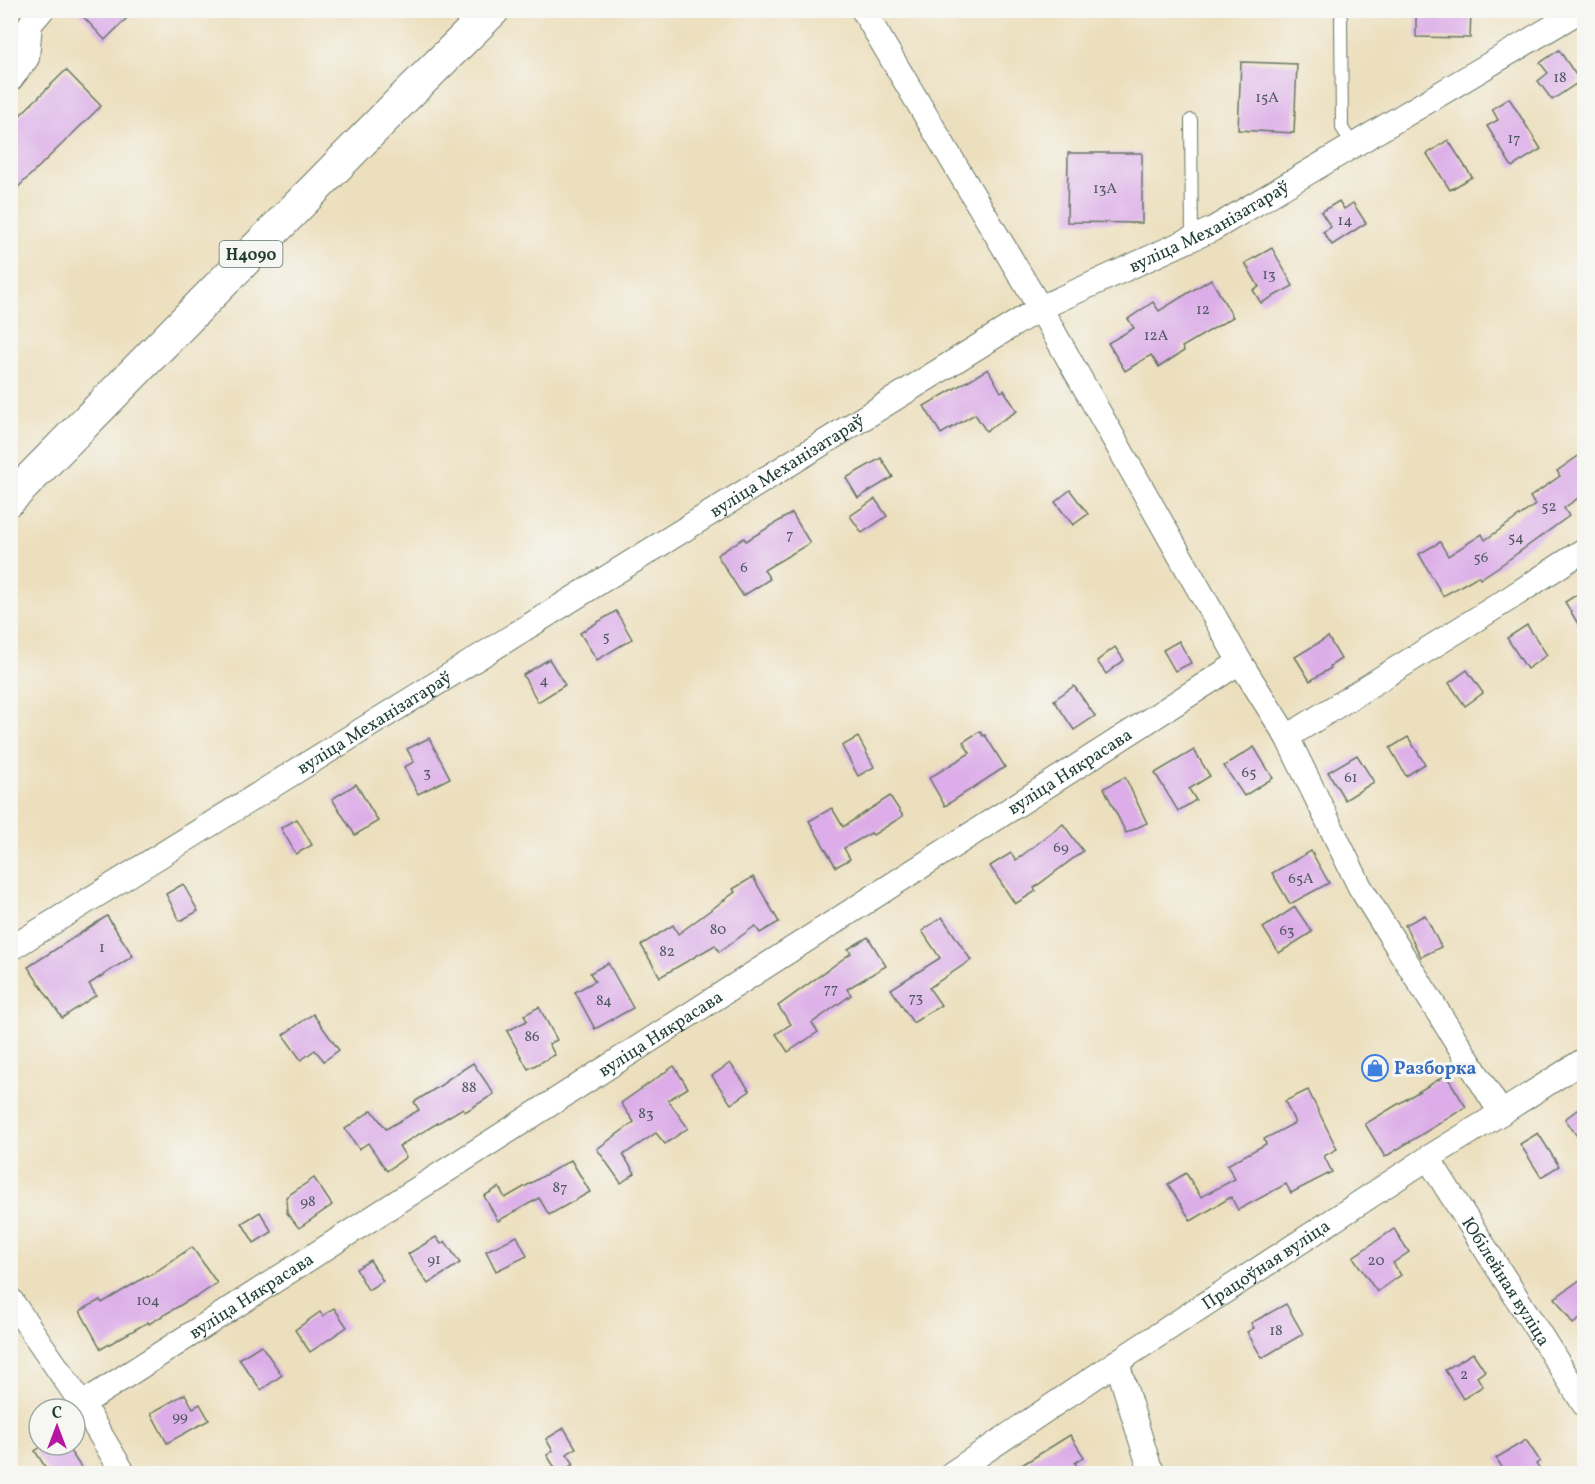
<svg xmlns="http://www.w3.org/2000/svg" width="1595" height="1484" font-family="Vollkorn,serif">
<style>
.building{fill:#dcade8}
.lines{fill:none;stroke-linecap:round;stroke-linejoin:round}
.service-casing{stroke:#677664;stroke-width:14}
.minor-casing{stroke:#677664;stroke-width:26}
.primary-casing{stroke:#677664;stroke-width:35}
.service{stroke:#fff;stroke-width:12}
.minor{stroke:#fff;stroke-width:24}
.primary{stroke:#fff;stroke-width:33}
.labels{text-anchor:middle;stroke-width:6;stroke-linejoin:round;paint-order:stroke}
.number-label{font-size:15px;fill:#4e5961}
.shield{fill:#f6f6f2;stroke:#60746d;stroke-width:1.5}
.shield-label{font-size:16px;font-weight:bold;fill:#1f3d34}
.street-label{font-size:18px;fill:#1f3d34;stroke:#f6f6f2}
.shop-label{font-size:18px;font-weight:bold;fill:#366cbe;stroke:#f6f6f2;text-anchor:start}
</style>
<rect width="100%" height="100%" fill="#f6f6f2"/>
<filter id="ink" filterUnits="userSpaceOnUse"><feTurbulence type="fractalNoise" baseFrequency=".0167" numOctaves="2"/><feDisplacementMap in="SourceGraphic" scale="12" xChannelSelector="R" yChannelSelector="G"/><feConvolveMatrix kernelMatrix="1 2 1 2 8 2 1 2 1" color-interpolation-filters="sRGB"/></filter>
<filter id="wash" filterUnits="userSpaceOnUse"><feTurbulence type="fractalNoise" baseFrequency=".008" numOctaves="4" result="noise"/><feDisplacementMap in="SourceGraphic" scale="24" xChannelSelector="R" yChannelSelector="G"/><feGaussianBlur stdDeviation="1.35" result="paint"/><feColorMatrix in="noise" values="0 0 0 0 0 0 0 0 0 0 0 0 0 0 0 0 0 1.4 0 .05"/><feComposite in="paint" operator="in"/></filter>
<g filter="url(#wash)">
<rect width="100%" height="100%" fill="#ecdfbd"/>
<g id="blocks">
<g class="building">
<polygon points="77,10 135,10 105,40"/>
<polygon points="1416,10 1471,10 1470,38 1416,37"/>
<polygon points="1559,50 1580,81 1552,100 1538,81 1548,73 1540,63"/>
<polygon points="1241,62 1297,64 1294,133 1238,130"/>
<polygon points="66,70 101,106 10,195 10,125"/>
<polygon points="1509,98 1541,149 1512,167 1487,126 1498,120 1492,109"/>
<polygon points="1448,140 1472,177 1450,190 1427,154"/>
<polygon points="1068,153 1142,153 1142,223 1067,222"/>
<polygon points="1339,201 1344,209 1353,203 1366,223 1332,245 1323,232 1331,227 1321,212"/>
<polygon points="1272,248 1293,286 1261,303 1253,290 1259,287 1245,263"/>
<polygon points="1211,279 1233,317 1182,347 1184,351 1159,367 1151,355 1125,371 1108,343 1134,328 1128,319 1153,302 1159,311"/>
<polygon points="988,369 1001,392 1004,390 1017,411 986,431 975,414 941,434 924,406"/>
<polygon points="1584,452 1584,494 1564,508 1569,516 1504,563 1480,579 1478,576 1443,596 1419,554 1440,542 1448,556 1482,534 1485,540 1535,505 1530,497 1560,476 1557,471"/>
<polygon points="881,458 893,477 858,498 846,478"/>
<polygon points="1070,490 1088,514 1073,525 1055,502"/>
<polygon points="875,499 887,516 862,533 850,516"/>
<polygon points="792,513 810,543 764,570 770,579 743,596 717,555 744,538 746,541"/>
<polygon points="1584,590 1584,634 1565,602"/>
<polygon points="616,611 632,639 597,660 580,633"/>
<polygon points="1527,625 1547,655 1527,669 1507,638"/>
<polygon points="1328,637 1341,659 1330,666 1331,668 1310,681 1295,657"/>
<polygon points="1179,641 1191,663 1175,671 1163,650"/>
<polygon points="1115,647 1124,660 1106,674 1097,661"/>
<polygon points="549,659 565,685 538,702 523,675"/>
<polygon points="1467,670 1483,693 1465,706 1449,683"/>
<polygon points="1074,686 1095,716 1074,730 1054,700"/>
<polygon points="980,731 983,736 985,735 1005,767 945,806 929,778 970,753 963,742"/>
<polygon points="858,737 874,767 858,776 842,746"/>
<polygon points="1408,737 1425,764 1406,776 1390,748"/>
<polygon points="429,738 450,778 418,794 404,767 414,762 407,749"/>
<polygon points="1254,747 1273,778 1244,796 1224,766"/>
<polygon points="1194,750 1210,776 1189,789 1196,800 1178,811 1155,773"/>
<polygon points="1357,755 1374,782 1345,800 1328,772"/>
<polygon points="1125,777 1147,823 1126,833 1104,788"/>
<polygon points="356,784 378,821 355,835 332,799"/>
<polygon points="890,796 903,816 873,835 871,833 844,848 850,859 836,867 809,821 832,808 843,827"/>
<polygon points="297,819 312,845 296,854 281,828"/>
<polygon points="1063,824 1083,851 1034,888 1036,891 1015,904 990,866 1011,853 1016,860"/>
<polygon points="1311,851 1329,883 1290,904 1272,873"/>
<polygon points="753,877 779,922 760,933 755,926 719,952 715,945 660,977 641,945 673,925 678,934 735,892 733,889"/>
<polygon points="183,884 198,911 180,921 166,894"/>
<polygon points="1295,907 1312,932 1279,953 1263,928"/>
<polygon points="1425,915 1441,947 1421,957 1405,925"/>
<polygon points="107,916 133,956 89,984 96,995 62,1018 28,967"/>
<polygon points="942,917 971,960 929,988 941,1005 913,1023 891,989 940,958 922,931"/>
<polygon points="868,937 886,966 847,989 851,995 812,1023 818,1032 788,1052 776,1034 791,1024 778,1006 851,953 848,949"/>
<polygon points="608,963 633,1008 595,1029 575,992 595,981 590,973"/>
<polygon points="539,1007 557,1040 549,1044 555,1055 528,1069 507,1031 527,1021 524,1015"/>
<polygon points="313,1014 339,1050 324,1061 315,1050 301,1060 283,1035"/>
<polygon points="473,1063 494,1094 465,1112 463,1108 399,1146 406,1157 387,1171 368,1143 359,1149 345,1129 372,1110 386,1129 419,1110 414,1102 446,1082 445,1081"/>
<polygon points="730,1063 750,1091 731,1104 712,1076"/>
<polygon points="674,1066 688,1088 668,1100 688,1128 665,1144 656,1133 623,1155 635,1173 621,1183 597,1149 634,1122 621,1103"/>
<polygon points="1446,1075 1466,1107 1385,1157 1365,1124"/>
<polygon points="1308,1090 1337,1149 1324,1156 1332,1172 1291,1193 1286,1184 1238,1210 1231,1197 1191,1221 1168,1184 1186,1173 1201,1197 1235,1179 1227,1165 1266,1144 1264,1139 1295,1123 1285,1101"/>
<polygon points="1584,1105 1584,1146 1565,1119"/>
<polygon points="1538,1133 1559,1166 1541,1177 1520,1144"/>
<polygon points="571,1160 590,1192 549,1215 539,1198 498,1221 484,1196 499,1187 505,1198"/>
<polygon points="314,1178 332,1205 299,1228 287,1213 286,1197"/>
<polygon points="260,1212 272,1232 254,1243 242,1223"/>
<polygon points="1394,1229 1409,1252 1393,1263 1401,1275 1377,1292 1353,1257"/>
<polygon points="517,1236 527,1256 496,1271 486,1251"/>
<polygon points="436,1237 441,1244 445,1241 460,1263 428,1284 408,1254"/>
<polygon points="192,1247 217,1283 195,1298 194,1297 149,1324 148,1322 101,1349 80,1311 100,1300 102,1303 147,1276 148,1277"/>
<polygon points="370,1260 383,1281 368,1290 356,1269"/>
<polygon points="1584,1277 1584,1316 1573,1324 1555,1298"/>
<polygon points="1286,1304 1303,1334 1262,1358 1247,1332 1254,1328 1251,1323"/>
<polygon points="334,1308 347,1327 310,1352 295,1330 320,1312 323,1316"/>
<polygon points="261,1345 282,1375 261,1390 239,1359"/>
<polygon points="1473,1353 1485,1371 1477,1377 1483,1386 1463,1399 1445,1370"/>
<polygon points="185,1394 193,1408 200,1404 209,1420 167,1443 151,1413"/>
<polygon points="564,1428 576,1448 567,1454 574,1464 558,1473 547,1455 553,1451 546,1439"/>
<polygon points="1070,1435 1084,1457 1075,1463 1082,1473 1009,1473"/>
<polygon points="1526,1440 1540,1461 1536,1464 1542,1473 1506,1473 1496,1458"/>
<polygon points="44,1445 66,1445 85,1473 49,1473 35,1451"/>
</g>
</g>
</g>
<g filter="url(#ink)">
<use href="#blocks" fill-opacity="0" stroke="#677664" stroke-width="1.5"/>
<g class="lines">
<defs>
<g id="service">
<polyline points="1341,18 1342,128 1353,145"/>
<polyline points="1191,120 1192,238"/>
</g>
<g id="minor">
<polyline points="863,10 1040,308 1240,662 1287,737 1360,887 1501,1113"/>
<polyline points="10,80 27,58 30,24 42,10"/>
<polyline points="1287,737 1510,598 1584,550"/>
<path id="s1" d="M10,949L1040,308L1213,229L1581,10"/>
<path id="s2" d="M1428,1158L1584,1404"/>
<polyline points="10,1299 82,1404 124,1474"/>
<polyline points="1117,1362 1149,1466 1154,1474"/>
<path id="s3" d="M82,1404L1240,662"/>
<path id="s4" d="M951,1474L1117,1362L1428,1158L1501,1113L1584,1060"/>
</g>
<polyline id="primary" points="10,499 402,100 493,10"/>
</defs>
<use href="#service" class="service-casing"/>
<use href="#minor" class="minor-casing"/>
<use href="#primary" class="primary-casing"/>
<use href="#service" class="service"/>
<use href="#minor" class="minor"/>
<use href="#primary" class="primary"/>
</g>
</g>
<defs>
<symbol id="shop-ring" viewBox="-11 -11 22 22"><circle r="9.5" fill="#f6f6f2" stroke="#3f7fe0" stroke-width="1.5"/><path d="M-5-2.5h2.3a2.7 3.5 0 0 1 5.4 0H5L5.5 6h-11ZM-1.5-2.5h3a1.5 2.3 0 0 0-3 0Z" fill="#3f7fe0"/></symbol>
</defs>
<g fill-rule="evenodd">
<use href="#shop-ring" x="1360" y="1053" width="30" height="30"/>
</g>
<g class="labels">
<g class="number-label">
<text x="1560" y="82">18</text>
<text x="1267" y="102">15А</text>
<text x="1514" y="143">17</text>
<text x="1105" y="193">13А</text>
<text x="1345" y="225">14</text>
<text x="1269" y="279">13</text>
<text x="1203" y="314">12</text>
<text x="1156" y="340">12А</text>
<text x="1549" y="511">52</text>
<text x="790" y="539">7</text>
<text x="1516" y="542">54</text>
<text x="1481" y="562">56</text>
<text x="744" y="572">6</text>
<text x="606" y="641">5</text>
<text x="544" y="685">4</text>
<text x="427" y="777">3</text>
<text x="1249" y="777">65</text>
<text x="1351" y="782">61</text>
<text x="1061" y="852">69</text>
<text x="1301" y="883">65А</text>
<text x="718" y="934">80</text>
<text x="1287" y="935">63</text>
<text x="102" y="952">1</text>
<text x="667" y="956">82</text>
<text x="831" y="993">77</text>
<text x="916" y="1002">73</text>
<text x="604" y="1005">84</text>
<text x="532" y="1041">86</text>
<text x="469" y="1092">88</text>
<text x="646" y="1118">83</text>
<text x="560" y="1192">87</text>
<text x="308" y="1206">98</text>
<text x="434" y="1264">91</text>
<text x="1376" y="1265">20</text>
<text x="148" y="1305">104</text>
<text x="1276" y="1335">18</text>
<text x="1464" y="1379">2</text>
<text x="180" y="1421">99</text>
</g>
<rect class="shield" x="219.5" y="241" width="63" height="26" rx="4.5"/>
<g class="shield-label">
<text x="251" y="260">Н4090</text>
</g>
<g class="street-label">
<text dy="6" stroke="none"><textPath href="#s1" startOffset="1401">вуліца Механізатараў</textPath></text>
<text dy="6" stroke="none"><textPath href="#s1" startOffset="915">вуліца Механізатараў</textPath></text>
<text dy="6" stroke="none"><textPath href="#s1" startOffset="429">вуліца Механізатараў</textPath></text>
<text dy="6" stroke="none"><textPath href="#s3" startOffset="1173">вуліца Някрасава</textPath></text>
<text dy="6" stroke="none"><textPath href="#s3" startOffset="687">вуліца Някрасава</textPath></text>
<text dy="6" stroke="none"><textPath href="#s4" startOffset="378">Працоўная вуліца</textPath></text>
<text dy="6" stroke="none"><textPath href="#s2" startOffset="146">Юбілейная вуліца</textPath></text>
<text dy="6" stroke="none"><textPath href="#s3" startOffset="201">вуліца Някрасава</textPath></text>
</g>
<g class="shop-label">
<text x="1394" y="1074">Разборка</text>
</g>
</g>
<rect width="1595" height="1484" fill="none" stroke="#f6f6f2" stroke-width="36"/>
<g transform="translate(57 1427)"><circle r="28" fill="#f6f6f2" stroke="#a0aca6" stroke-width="1.5"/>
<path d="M0-4.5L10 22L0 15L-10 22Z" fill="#b5179e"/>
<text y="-9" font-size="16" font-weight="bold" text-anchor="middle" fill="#1f3d34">С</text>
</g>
</svg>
